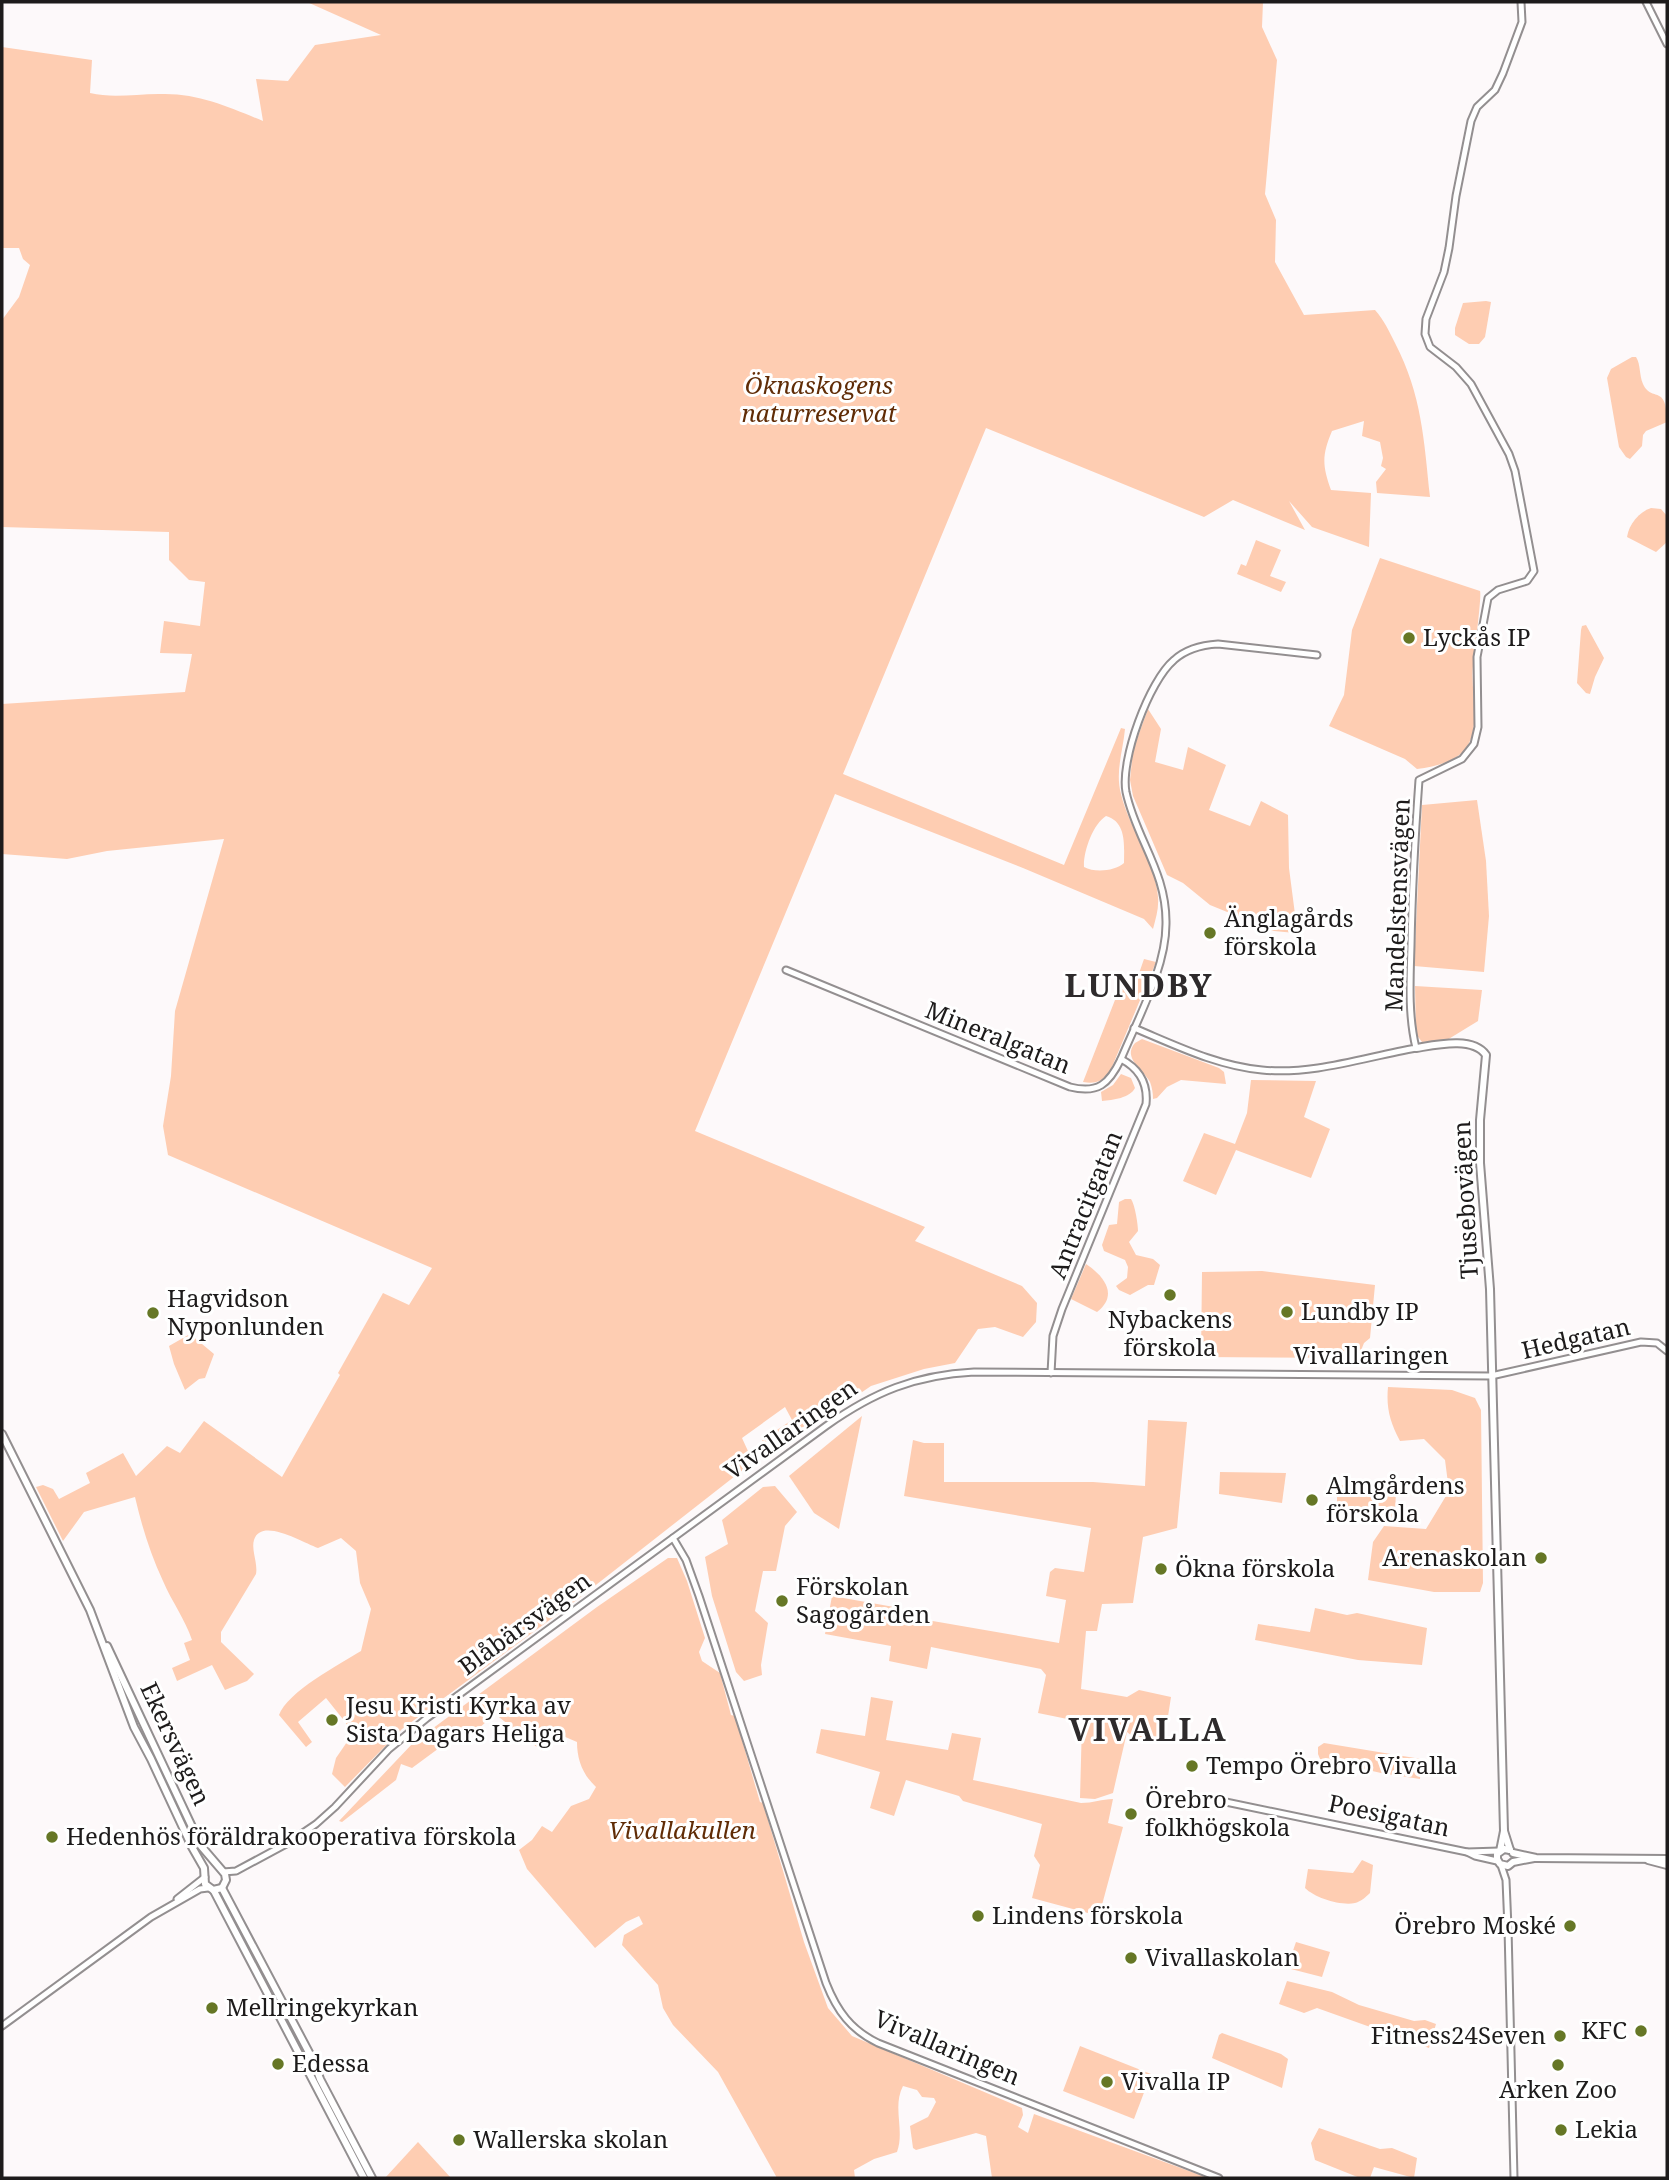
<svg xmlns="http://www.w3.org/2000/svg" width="1669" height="2180" font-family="'Noto Serif',serif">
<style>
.green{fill:#fecdb2;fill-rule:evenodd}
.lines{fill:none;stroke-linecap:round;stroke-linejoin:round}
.tertiary-casing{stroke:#938f90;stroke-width:9}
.secondary-casing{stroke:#938f90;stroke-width:10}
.tertiary{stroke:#fff;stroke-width:5}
.secondary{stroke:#fff;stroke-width:6}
.poi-dot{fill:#667726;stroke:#fff;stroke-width:2.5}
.labels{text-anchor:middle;stroke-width:6;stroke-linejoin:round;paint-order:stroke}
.park-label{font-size:24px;font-style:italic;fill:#602c06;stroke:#fff}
.poi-label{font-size:24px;fill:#1d1b1b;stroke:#fff;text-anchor:start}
.street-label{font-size:24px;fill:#1d1b1b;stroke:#fff}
.district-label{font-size:32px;font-weight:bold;letter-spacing:2px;fill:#2e2b2c;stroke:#fff}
</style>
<rect width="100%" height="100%" fill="#fdf9fa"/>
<g class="green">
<path d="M307,2H1263L1262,27L1277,60L1265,194L1276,220L1275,262L1304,315L1375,310C1384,320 1389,331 1395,343C1422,395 1424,440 1430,497L1377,493L1376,482L1386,469L1381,466L1383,458L1380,442L1362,436L1364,421L1332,431C1322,455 1322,465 1331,490L1371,493L1369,547L1312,527L1289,501L1305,530L1233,500L1204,517L986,428L843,774L1064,865L1121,728L1125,729C1123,751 1115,772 1121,794C1129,828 1156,863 1158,897C1159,908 1156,918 1153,929L1144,919L1023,868L835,794L695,1131L925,1227L915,1241L1022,1286L1037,1303L1036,1322L1023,1337L995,1327L978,1329L955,1363L924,1369L871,1386L771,1454L762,1440L792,1420L785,1407L742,1438L753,1462L578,1599L402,1729L345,1787L332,1774L336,1758L347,1742L348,1734L346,1723L326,1698L298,1722L312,1742L306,1747L279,1715C287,1692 340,1664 361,1651L371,1609L360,1583L356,1551L341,1538L318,1548C302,1542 261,1517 254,1540C251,1550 258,1563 256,1574L221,1632V1642L254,1674L247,1681L225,1690L212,1665L177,1681L172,1668L190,1660L184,1643L192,1640C185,1619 172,1602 163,1581C150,1553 142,1527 135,1497L84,1512L63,1541L36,1487L43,1485L53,1489L59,1499L90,1483L86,1473L123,1453L136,1476L167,1446L180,1453L204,1421L282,1477L340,1375L338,1373L383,1293L409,1305L432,1268L168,1155L163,1126L171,1076L175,1011L224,839L107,851L67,859L2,854V704L185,692L192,654L160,653L164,621L200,626L205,582L189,580L169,560V532L2,527V320L19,297L30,265L23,259L19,248H2V47L92,60L90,93C115,99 139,93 165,94C201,94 231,108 263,121L256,79L288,81L315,45L381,35ZM1106,816C1127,822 1124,846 1124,863C1115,871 1095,873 1084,867C1083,852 1093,824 1106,816Z"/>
<polygon points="1486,301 1491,302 1485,337 1479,344 1469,344 1455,335 1455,328 1463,303"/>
<path d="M1632,357H1636C1641,365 1639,375 1643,384C1652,403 1667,383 1667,422L1646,431L1643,435L1642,446L1630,459L1626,457L1619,447L1607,378L1611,369Z"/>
<path d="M1651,508L1661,509L1667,516V542L1656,552L1627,537C1629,524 1639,512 1651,508Z"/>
<polygon points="1256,540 1281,550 1270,576 1286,582 1281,592 1237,574 1241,564 1246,566"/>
<path d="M1380,558L1480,591C1482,596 1474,654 1473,666C1470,692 1483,731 1463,752C1451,763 1433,767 1417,769L1405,759L1329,726L1344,695L1352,630Z"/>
<polygon points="1586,625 1604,658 1595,677 1590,694 1586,693 1577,683 1581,630 1582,626"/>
<polygon points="1148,709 1161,729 1155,762 1183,770 1188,747 1226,765 1209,810 1250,826 1261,801 1288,815 1289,868 1296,922 1295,933 1274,931 1210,905 1183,883 1167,875 1133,796 1130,780 1133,750"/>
<polygon points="1477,800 1486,861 1489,916 1484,972 1414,966 1422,805"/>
<path d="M1144,959L1156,962L1109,1074C1100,1082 1095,1084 1083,1082L1122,982L1132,984L1136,982Z"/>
<polygon points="1415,986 1482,990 1478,1021 1447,1040 1422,1042 1416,1034"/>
<path d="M1142,1039L1219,1068L1224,1072L1226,1084L1181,1080L1167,1087L1157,1098L1153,1099C1153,1093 1152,1087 1150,1082C1143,1069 1122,1058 1135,1043Z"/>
<path d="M1121,1074L1131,1078L1135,1088C1130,1098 1113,1100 1102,1101L1101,1092L1113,1085Z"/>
<polygon points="1251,1080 1316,1081 1304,1117 1330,1129 1311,1178 1236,1150 1216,1195 1183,1181 1204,1133 1235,1144 1247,1113"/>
<path d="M1125,1199H1131C1135,1205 1138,1224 1138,1231L1129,1242L1136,1255L1153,1259L1160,1265L1154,1285H1148L1130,1295L1119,1290L1116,1286L1127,1278L1128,1267L1125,1260L1104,1251L1102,1245L1109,1225L1117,1224L1119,1202Z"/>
<path d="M1086,1264C1104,1276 1119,1295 1097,1312L1071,1299Z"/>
<polygon points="1262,1271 1375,1285 1370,1338 1364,1343 1358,1358 1201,1357 1202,1272"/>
<polygon points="190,1334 214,1354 205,1378 199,1379 185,1390 174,1364 169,1346"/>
<path d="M1388,1387L1452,1390L1475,1398L1481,1410L1483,1583L1480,1592H1434L1368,1580L1373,1542L1384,1526L1426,1529L1449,1491L1445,1460L1424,1439L1400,1441C1390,1422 1386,1408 1388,1387Z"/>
<polygon points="862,1416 839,1529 814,1513 789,1476"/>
<polygon points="1148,1420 1187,1422 1177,1528 1143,1537 1133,1603 1102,1604 1097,1631 1086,1631 1081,1689 1127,1697 1139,1690 1171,1697 1164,1742 1132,1736 1127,1732 1113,1793 1095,1799 1080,1798 1082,1722 1038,1713 1046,1675 1041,1669 931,1647 927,1669 889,1661 891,1646 825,1634 832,1596 894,1607 898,1615 1059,1643 1066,1600 1046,1596 1050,1572 1055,1568 1084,1572 1091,1528 904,1496 913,1440 924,1443 944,1443 944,1482 1093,1482 1145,1486"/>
<polygon points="1220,1472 1286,1473 1282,1503 1219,1494"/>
<polygon points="1340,1485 1392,1486 1396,1490 1395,1514 1390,1520 1340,1512 1337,1510 1337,1487"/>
<polygon points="775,1486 797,1512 785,1526 776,1571 763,1571 755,1611 768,1623 761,1665 762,1675 744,1681 736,1672 712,1596 705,1557 728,1544 722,1520 763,1487"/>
<path d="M668,1558H677L687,1581L705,1638L699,1652L702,1661L720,1673L731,1715L735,1716L760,1802L763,1803L804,1942L828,2008L852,2036L1022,2108L1023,2115L1018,2127L1028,2133L1034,2114L1208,2178H992L986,2136L976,2133L916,2150L913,2148L910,2126L928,2117L936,2102L934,2098L922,2097L917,2090L903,2086C892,2107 905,2130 897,2152L874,2159L854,2170L855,2178H777L718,2072L673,2025L663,2008L658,1985L622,1945L624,1935L643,1924L639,1916L626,1922L595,1948L527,1869L519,1850L532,1840L542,1826L552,1832L571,1806L589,1799L596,1787C583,1775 577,1760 577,1742L556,1733L542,1751L495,1714L478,1729L469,1726L412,1768L401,1764L396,1780L342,1822L339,1821L413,1743L597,1607Z"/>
<polygon points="1315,1608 1347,1615 1357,1613 1427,1628 1422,1665 1358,1660 1255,1640 1258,1624 1310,1632"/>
<path d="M871,1697L893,1701L886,1740L948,1750L952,1733L981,1738L973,1780L1081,1803C1093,1803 1102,1799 1113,1799L1108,1823L1123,1827L1099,1916L1032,1898L1040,1865L1034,1856L1042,1824L963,1801L959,1796L906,1780L894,1816L870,1808L880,1772L816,1753L821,1729L865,1736Z"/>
<polygon points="1324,1743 1421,1759 1420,1779 1381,1773 1320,1759 1318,1754 1318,1747"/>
<path d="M1362,1860L1373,1865L1370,1893C1366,1897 1360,1902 1355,1903C1341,1906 1315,1898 1305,1888L1308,1869L1353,1873Z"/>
<polygon points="1296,1942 1330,1952 1322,1977 1287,1968"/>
<polygon points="1287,1981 1332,1992 1359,2005 1414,2021 1425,2020 1436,2024 1429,2048 1317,2008 1304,2013 1279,2004"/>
<polygon points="1222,2033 1281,2054 1288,2059 1282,2088 1212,2058 1219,2035"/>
<polygon points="1080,2046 1151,2074 1134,2119 1063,2091"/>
<polygon points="1319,2128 1380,2149 1392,2148 1417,2158 1414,2178 1374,2167 1370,2178 1360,2178 1315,2160 1311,2143"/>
<polygon points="418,2142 451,2178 385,2178"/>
</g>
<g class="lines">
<defs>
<g id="tertiary">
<polyline points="1646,2 1667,44"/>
<path d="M786,970L1070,1087C1098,1094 1109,1084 1121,1059C1138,1018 1166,968 1166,924C1167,872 1136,839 1126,792C1120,760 1149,681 1174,660C1186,649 1202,645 1218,644L1317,655"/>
<path d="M1134,1028C1175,1045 1217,1066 1262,1070C1314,1075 1365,1057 1416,1048C1408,1015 1410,980 1411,946C1412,891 1415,836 1419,780L1462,759L1474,744L1478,727L1477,657L1488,598L1498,590L1527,581L1534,571L1515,471L1509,454L1471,384L1456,367L1430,347L1425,334L1426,319L1444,272L1449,248L1456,196L1471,121L1477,107L1495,90L1503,73L1522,22L1521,2"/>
<path d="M1051,1373L1053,1336L1062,1309L1146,1104C1148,1084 1140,1069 1121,1059"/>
<path d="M673,1538L686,1560L699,1596L826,1983C837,2011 851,2030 878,2043L1219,2178"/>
<polyline points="1221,1801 1467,1852 1475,1856 1497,1861"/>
<polyline points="1467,1852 1499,1851"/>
<polyline points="1501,1865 1506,1880 1508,1928 1514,2178"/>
<path d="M223,1872L236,1871L288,1843L316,1824L335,1807L389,1749L427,1718L826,1426C874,1392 915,1375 974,1372L1491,1376L1641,1342L1657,1343L1667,1351"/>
<polyline points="177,1899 205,1877"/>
<polyline points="2,2026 151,1917 200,1889 208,1888"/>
</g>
<g id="secondary">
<path d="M1416,1048C1435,1045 1473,1036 1486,1055L1480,1120V1163L1490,1289L1504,1831L1510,1850"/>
<polyline points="2,1434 90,1610 134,1727 151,1759 192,1847 204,1868 205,1884 213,1890 222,1888"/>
<polyline points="107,1646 201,1846 225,1874 226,1880 222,1888"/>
<polyline points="1510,1850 1504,1849 1497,1854 1497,1859 1500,1864 1508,1866 1513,1862 1534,1858"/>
<polyline points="1500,1851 1504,1831"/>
<polyline points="1513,1853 1536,1858 1667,1859"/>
<polyline points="1648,1860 1667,1865"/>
<polyline points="222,1888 314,2062 320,2079 372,2178"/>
<polyline points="214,1891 364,2178"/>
</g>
</defs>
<use href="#tertiary" class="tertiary-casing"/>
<use href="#secondary" class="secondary-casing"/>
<use href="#tertiary" class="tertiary"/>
<use href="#secondary" class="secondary"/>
</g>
<g class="poi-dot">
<circle cx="1409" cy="638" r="7"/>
<circle cx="1210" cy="933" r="7"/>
<circle cx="1170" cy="1295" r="7"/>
<circle cx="1287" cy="1312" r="7"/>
<circle cx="153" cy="1313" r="7"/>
<circle cx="1312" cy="1500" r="7"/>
<circle cx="1541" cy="1558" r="7"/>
<circle cx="1161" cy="1569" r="7"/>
<circle cx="782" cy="1601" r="7"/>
<circle cx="332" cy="1720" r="7"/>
<circle cx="1192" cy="1766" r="7"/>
<circle cx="1131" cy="1814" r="7"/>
<circle cx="52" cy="1837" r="7"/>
<circle cx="978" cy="1916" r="7"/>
<circle cx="1570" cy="1926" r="7"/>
<circle cx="1131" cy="1958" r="7"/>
<circle cx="212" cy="2008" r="7"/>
<circle cx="1641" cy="2031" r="7"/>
<circle cx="1560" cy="2036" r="7"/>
<circle cx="278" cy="2064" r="7"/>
<circle cx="1558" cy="2065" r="7"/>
<circle cx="1107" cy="2082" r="7"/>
<circle cx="1561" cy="2130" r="7"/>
<circle cx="459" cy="2140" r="7"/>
</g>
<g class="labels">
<g class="park-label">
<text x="819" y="394">Öknaskogens<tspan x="819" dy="28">naturreservat</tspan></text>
<text x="682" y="1839">Vivallakullen</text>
</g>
<g class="poi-label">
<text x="1423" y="646">Lyckås IP</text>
<text x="1224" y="927">Änglagårds<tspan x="1224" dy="28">förskola</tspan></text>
<text x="167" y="1307">Hagvidson<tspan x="167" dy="28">Nyponlunden</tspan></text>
<text x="1301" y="1320">Lundby IP</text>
<text x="1170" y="1328" text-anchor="middle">Nybackens<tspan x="1170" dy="28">förskola</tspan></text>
<text x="1326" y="1494">Almgårdens<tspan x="1326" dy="28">förskola</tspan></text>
<text x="1527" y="1566" text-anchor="end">Arenaskolan</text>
<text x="1175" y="1577">Ökna förskola</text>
<text x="796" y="1595">Förskolan<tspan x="796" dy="28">Sagogården</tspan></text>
<text x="346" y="1714">Jesu Kristi Kyrka av<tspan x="346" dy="28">Sista Dagars Heliga</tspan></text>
<text x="1206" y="1774">Tempo Örebro Vivalla</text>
<text x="1145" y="1808">Örebro<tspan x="1145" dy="28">folkhögskola</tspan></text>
<text x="66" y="1845">Hedenhös föräldrakooperativa förskola</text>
<text x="992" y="1924">Lindens förskola</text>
<text x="1556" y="1934" text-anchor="end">Örebro Moské</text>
<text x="1145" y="1966">Vivallaskolan</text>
<text x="226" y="2016">Mellringekyrkan</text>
<text x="1627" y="2039" text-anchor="end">KFC</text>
<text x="1546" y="2044" text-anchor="end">Fitness24Seven</text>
<text x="292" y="2072">Edessa</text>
<text x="1121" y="2090">Vivalla IP</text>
<text x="1558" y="2098" text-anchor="middle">Arken Zoo</text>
<text x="1575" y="2138">Lekia</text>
<text x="473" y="2148">Wallerska skolan</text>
</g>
<g class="street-label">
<text transform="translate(1398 905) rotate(-88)" y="8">Mandelstensvägen</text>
<text transform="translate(998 1038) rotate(22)" y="8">Mineralgatan</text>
<text transform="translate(1466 1200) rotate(-93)" y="8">Tjusebovägen</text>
<text transform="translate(1086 1205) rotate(-68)" y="8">Antracitgatan</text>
<text transform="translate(1576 1339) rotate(-13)" y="8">Hedgatan</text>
<text x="1371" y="1364">Vivallaringen</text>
<text transform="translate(791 1430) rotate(-35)" y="8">Vivallaringen</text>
<text transform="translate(525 1624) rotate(-36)" y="8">Blåbärsvägen</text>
<text transform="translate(175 1744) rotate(65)" y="8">Ekersvägen</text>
<text transform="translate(1389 1816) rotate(12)" y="8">Poesigatan</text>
<text transform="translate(947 2048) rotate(23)" y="8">Vivallaringen</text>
</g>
<g class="district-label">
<text x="1139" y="997">LUNDBY</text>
<text x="1148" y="1741">VIVALLA</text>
</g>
</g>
<rect width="1669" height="2180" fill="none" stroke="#1d1b1b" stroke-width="7"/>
</svg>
